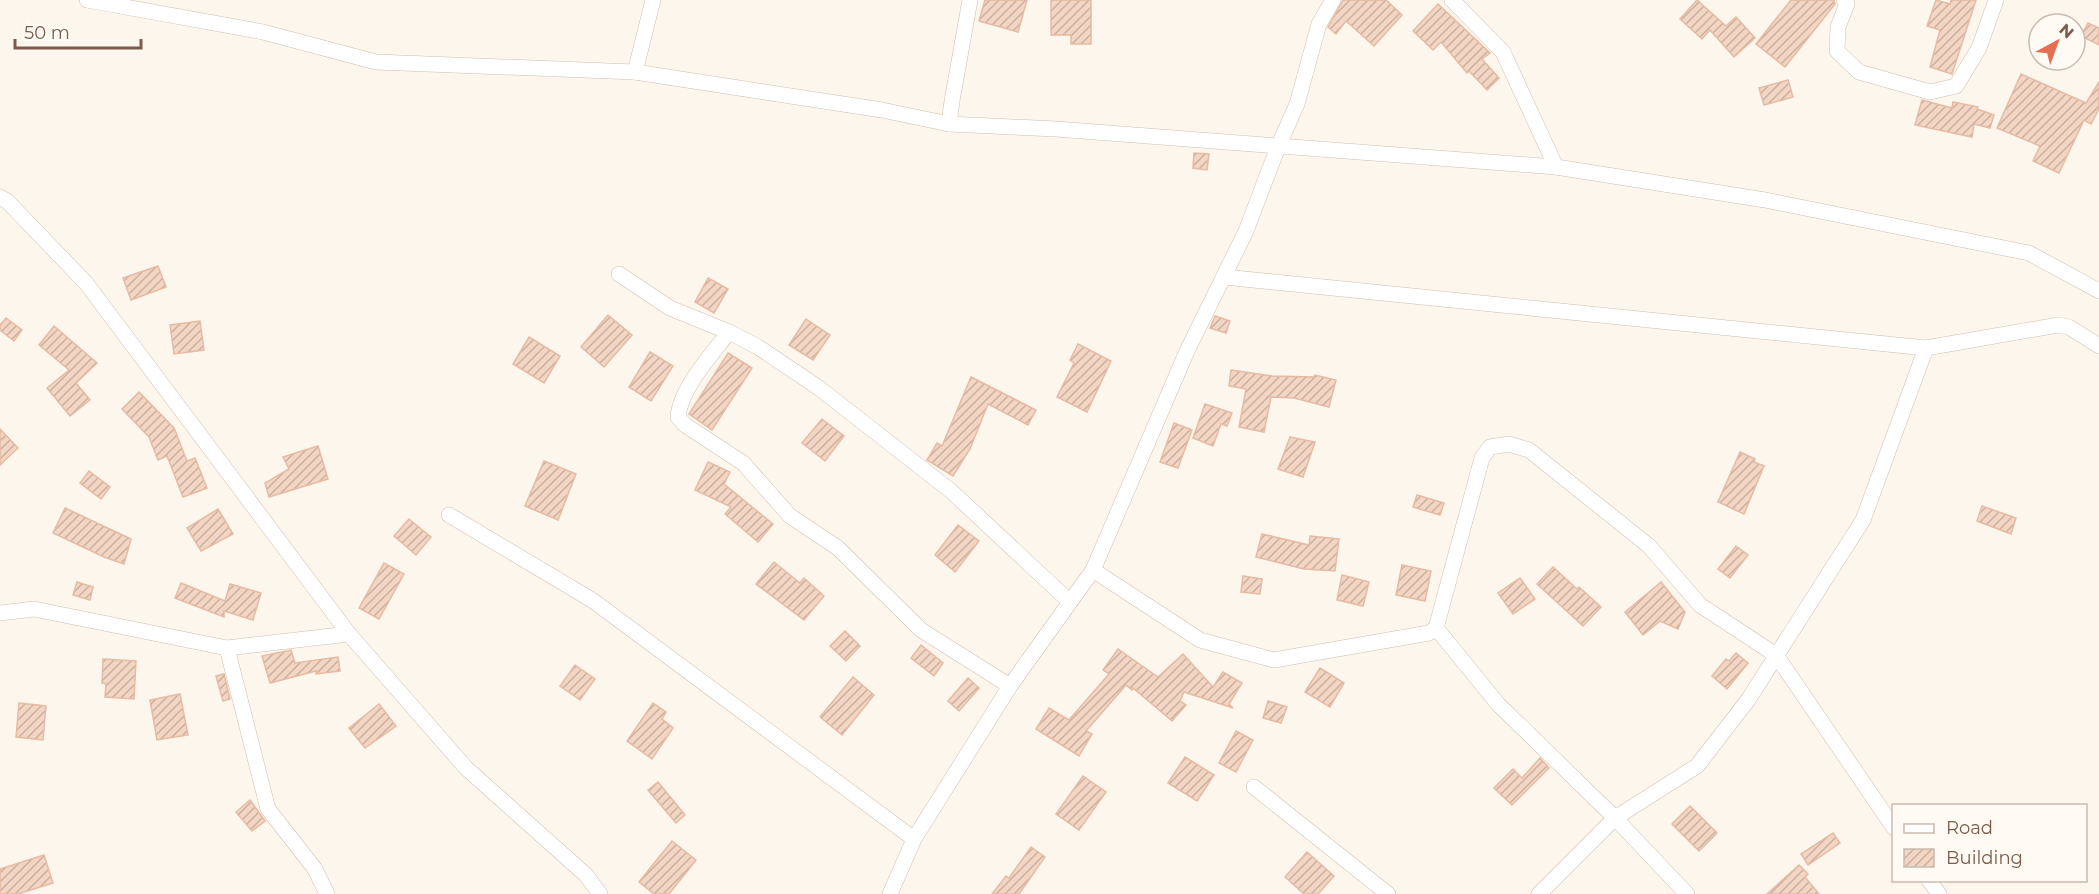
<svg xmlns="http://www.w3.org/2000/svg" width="2099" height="894" font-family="Montserrat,sans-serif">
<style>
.building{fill:url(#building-hatch);stroke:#e6bba3;stroke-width:1.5}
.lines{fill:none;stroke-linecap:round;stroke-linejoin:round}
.minor-casing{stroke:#d1beb0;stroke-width:16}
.minor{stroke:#fff;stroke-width:15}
</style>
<defs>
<pattern id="building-hatch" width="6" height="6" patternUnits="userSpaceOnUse" patternTransform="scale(1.5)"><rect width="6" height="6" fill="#f3d5c3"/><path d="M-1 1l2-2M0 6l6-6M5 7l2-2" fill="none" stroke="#cab0a1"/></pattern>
</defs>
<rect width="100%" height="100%" fill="#fdf6ec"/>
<g class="building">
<polygon points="985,0 1027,0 1018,32 979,21"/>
<polygon points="1051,0 1091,0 1091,44 1071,44 1071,35 1051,35"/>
<polygon points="1343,0 1386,0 1402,15 1374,46 1346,21 1336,34 1328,27"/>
<polygon points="1697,0 1726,26 1736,17 1755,38 1734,57 1710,30 1702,39 1680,19"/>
<polygon points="1791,0 1834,0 1835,4 1785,67 1756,44"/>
<polygon points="1936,0 1950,4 1951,0 1976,0 1952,74 1930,67 1940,30 1927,26"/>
<polygon points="1438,4 1490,53 1482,59 1499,78 1487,90 1469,71 1467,73 1441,42 1433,50 1413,31"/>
<polygon points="2088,23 2099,28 2099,45 2081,36"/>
<polygon points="2021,74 2086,103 2099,82 2099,109 2091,124 2084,120 2059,173 2033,161 2040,146 1997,128"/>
<polygon points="1788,80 1793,97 1764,105 1759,88"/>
<polygon points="1922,100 1952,108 1953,102 1978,107 1977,109 1994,115 1990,128 1974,124 1972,137 1915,125"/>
<polygon points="1194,153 1209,154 1207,170 1193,168"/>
<polygon points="158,266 166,287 131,300 123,278"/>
<polygon points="708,278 728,289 714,313 695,302"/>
<polygon points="608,315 632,335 604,367 581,347"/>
<polygon points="1215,316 1230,321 1226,333 1210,328"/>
<polygon points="6,318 22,330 14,341 0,330 0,325"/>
<polygon points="806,319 830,335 813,360 789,345"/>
<polygon points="200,321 204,350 174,354 170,325"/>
<polygon points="54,326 97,363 76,383 90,400 70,416 47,388 69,370 39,345"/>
<polygon points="529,337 560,356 544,383 513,364"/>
<polygon points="1078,344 1111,361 1087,412 1057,397 1074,363 1070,360"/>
<polygon points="650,352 673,366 651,401 629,387"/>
<polygon points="728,353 752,368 712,430 689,414"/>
<polygon points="1231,370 1272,376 1314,377 1315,375 1336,380 1329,407 1294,398 1271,397 1264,432 1239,427 1246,389 1229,386"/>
<polygon points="971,377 1036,410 1028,425 988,404 970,449 953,476 927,460 937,443 942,446"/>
<polygon points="139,392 174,428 187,461 195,458 207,488 183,497 167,456 158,460 149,437 122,409"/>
<polygon points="1205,404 1232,413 1227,426 1221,424 1213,446 1193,438"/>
<polygon points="822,419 844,436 825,461 802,443"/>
<polygon points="1174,423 1192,430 1178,468 1160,462"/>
<polygon points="0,429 18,448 0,465"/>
<polygon points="1290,437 1315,442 1303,477 1278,469"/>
<polygon points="318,446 328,479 269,497 265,483 289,469 283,457"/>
<polygon points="1740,452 1755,459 1754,462 1764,466 1744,514 1718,502"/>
<polygon points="544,461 576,474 558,520 525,506"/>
<polygon points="708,462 730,472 724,484 773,524 758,542 725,514 731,507 695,490"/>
<polygon points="89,471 110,487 101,499 80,483"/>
<polygon points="1417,495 1444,503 1440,515 1413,507"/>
<polygon points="1982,506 2016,518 2011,534 1977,521"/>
<polygon points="65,508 131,539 124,564 104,557 53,533"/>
<polygon points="218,509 233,534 201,551 187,528"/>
<polygon points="409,519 431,537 416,555 394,536"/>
<polygon points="958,525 979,541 955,572 935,555"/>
<polygon points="1262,534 1309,545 1310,536 1339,539 1335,571 1304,569 1256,557"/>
<polygon points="1736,546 1748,555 1730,578 1718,569"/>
<polygon points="774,562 800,583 804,578 824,596 804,620 756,584"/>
<polygon points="384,563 404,574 379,619 359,608"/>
<polygon points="1402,565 1431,571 1425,601 1396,595"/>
<polygon points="1553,567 1577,589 1579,587 1601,607 1583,626 1537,584"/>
<polygon points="1342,575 1369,582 1363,606 1337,600"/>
<polygon points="1243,576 1262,579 1260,594 1241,592"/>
<polygon points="1520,578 1535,599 1513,614 1498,593"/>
<polygon points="77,582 93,587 90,600 73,595"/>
<polygon points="1661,582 1685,612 1678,629 1660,621 1643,635 1625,612"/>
<polygon points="181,583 225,601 230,584 261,593 253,620 224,611 224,617 175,598"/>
<polygon points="845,631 860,646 846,661 830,646"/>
<polygon points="921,645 943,663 934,676 911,658"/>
<polygon points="1118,649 1158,677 1183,654 1213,687 1223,672 1242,683 1229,704 1233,708 1184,692 1180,701 1186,705 1172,721 1133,688 1132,690 1126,685 1086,731 1092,734 1079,756 1036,729 1049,708 1069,720 1109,674 1103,670"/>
<polygon points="291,650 295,663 338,657 340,671 316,674 316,671 270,683 262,656"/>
<polygon points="1736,653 1748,663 1727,689 1712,676 1726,659 1729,661"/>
<polygon points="103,659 136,661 134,699 105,697 106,684 102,683"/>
<polygon points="575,665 595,679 580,700 560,686"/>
<polygon points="1320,668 1344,683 1330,707 1305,692"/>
<polygon points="224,674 230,699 223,701 216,676"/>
<polygon points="853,677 874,695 842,735 820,717"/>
<polygon points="968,678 979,688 959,711 948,701"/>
<polygon points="180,694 188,735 157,740 150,700"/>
<polygon points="1268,701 1287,707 1281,723 1263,718"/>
<polygon points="19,703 46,706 43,740 16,737"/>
<polygon points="653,703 666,712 662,719 673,728 652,759 627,741"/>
<polygon points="379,704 396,726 365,748 349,728"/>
<polygon points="1236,731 1253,740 1236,772 1219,763"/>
<polygon points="1185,757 1214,775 1197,801 1168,783"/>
<polygon points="1540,758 1549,768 1512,805 1494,788 1513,769 1522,778"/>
<polygon points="1083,776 1106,792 1079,830 1056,814"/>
<polygon points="658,782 685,815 676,823 648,790"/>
<polygon points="250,800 265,821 252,831 236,812"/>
<polygon points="1690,806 1717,833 1699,851 1672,824"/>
<polygon points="1833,833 1840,843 1808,865 1801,854"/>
<polygon points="672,841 696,860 669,894 654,894 639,882"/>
<polygon points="1031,847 1045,857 1019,894 992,894 1006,876 1009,878"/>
<polygon points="1307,852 1334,876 1318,894 1304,894 1285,877"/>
<polygon points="44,855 53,883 18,894 0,894 0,869"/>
<polygon points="1799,865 1808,874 1805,877 1819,894 1767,894"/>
</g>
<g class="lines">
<defs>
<g id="minor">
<polyline points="87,0 263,32 376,62 635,72 882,110 949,124 1056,129 1556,167 1765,200 2029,253 2099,291"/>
<polyline points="1452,0 1503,52 1556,167"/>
<polyline points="1844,0 1847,4 1838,27 1837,51 1859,72 1930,92 1956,86 1979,48 1996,0"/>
<polyline points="635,72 653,0"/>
<polyline points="949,124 952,101 970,0"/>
<polyline points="0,197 7,201 86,283 349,634 466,768 586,875 600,894"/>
<polyline points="619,274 670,308 729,332 758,347 819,388 951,491 1070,602"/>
<polyline points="1224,277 1926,348 2058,325 2069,327 2099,346"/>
<path d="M729,332C712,354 680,389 678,417L685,425L743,463L790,516L838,548L921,630L1010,686"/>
<polyline points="449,515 592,600 914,839"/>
<polyline points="1093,570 1200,640 1274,660 1429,633 1436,628 1482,458 1490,447 1509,444 1529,450 1649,546 1700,605 1776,655 1894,828"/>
<polyline points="0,613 34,609 227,648 349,634"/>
<polyline points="1436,628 1498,704 1615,818 1687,894"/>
<polyline points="227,648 268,809 315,869 327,894"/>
<polyline points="1254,787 1388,894"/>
<polyline points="1929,880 1939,894"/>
<polyline points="890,894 914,839 1010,686 1093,570 1187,351 1246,231 1278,147 1297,104 1319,24 1333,0"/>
<polyline points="1539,894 1615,818 1697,766 1748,700 1863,520 1926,348"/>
</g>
</defs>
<use href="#minor" class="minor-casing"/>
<use href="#minor" class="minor"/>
</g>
<rect x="1892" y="804" width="195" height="78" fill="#fffaf3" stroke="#cabbb1" stroke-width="1.5"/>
<rect x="1904" y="824" width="30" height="9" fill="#ffffff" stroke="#cabbb1" stroke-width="1.5"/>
<text x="1946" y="834" font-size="18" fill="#7a5c4d">Road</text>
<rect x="1904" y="849" width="30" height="18" fill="url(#building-hatch)" stroke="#cabbb1" stroke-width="1.5"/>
<text x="1946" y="864" font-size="18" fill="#7a5c4d">Building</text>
<g transform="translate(2057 42) rotate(41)"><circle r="28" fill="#fffaf3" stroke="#cabbb1" stroke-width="1.5"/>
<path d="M0-4.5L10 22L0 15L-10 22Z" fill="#e76f51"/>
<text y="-9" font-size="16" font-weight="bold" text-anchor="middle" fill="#7a5c4d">N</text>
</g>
<path d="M15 39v9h126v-9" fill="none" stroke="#7a5c4d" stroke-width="3"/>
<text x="24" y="39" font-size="18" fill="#7a5c4d" stroke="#fffaf3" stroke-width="4.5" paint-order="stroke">50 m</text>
</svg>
